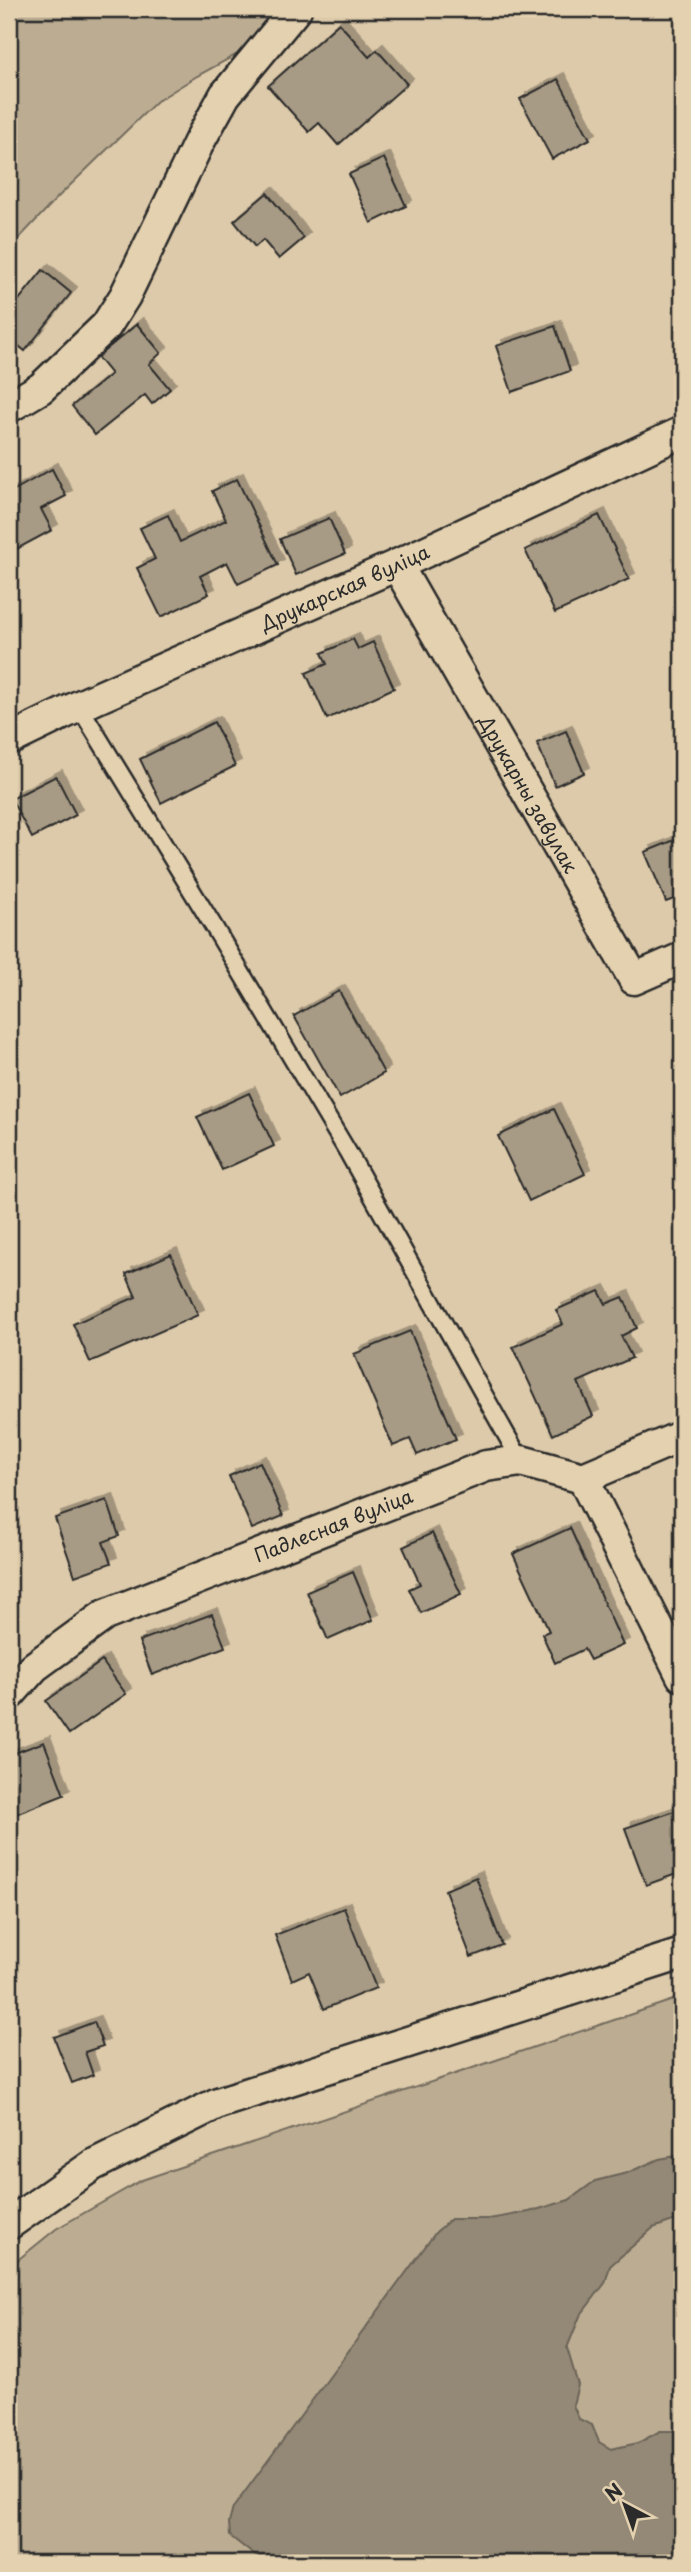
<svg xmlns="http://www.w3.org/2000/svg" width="691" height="2572" font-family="'Playpen Sans',sans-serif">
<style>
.green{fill:#bcad92;stroke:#746c5e;stroke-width:2}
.water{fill:#948976;stroke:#6a6358;stroke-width:2}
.building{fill:#a89b85;stroke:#2b2b2b;stroke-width:2;filter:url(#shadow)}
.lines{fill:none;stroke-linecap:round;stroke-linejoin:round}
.lane-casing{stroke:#2b2b2b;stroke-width:21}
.street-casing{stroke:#2b2b2b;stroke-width:35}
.lane{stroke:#e4d1af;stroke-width:16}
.street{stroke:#e4d1af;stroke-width:30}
.labels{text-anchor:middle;stroke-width:5;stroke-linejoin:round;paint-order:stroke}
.street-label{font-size:19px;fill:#2b2b2b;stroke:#e4d1af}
</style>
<defs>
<filter id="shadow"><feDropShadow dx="6" dy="-6" stdDeviation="0" flood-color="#0004"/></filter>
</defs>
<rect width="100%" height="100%" fill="#ddcaaa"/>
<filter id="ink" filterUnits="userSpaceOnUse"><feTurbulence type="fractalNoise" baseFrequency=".0143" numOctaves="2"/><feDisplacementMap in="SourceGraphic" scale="14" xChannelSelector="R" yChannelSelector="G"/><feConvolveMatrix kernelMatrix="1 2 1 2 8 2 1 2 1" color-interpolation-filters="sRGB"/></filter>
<g filter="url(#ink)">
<g class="green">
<polygon points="9,9 314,9 307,16 197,76 157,101 58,197 9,249"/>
<polygon points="682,1997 682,2563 9,2563 9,2267 56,2229 142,2180"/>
</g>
<polygon class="water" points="682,2155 682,2223 676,2220 653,2228 610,2266 605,2283 580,2316 567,2348 578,2385 573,2405 579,2419 592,2425 599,2442 611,2449 638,2443 660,2431 682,2431 682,2563 269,2563 254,2555 230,2536 229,2523 233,2508 436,2232 451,2219 489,2219 529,2212 569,2200 595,2181 627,2173 659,2159"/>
<g class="building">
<polygon points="339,23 369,57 377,50 407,84 338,145 319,123 309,132 268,86"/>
<polygon points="558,79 590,139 552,159 520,99"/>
<polygon points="384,158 406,206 371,223 349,174"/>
<polygon points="267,193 304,238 279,259 263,240 255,247 234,221"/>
<polygon points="43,270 71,293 25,351 9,338 9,312"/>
<polygon points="137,324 161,353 149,364 170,389 152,404 145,395 95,435 72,406 111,374 97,357"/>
<polygon points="555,326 570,371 512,392 496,346"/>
<polygon points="52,469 66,496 41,509 52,530 15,550 9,539 9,493"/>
<polygon points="237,479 278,565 238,584 227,562 200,576 209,594 161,617 137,568 155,559 140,528 168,515 180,542 226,520 212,491"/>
<polygon points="599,515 629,579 555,613 525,550"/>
<polygon points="329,518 345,554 296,575 280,539"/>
<polygon points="353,639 358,649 373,642 394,688 327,719 306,673 327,664 322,653"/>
<polygon points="214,722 235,766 161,803 140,759"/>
<polygon points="566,731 584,773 555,786 537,743"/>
<polygon points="56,776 76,815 32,838 11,799"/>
<polygon points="682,837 682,896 666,902 645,852"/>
<polygon points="339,991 384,1073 340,1098 294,1016"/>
<polygon points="249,1093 274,1146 222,1170 197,1117"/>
<polygon points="554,1109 585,1174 529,1201 498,1136"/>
<polygon points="171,1254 198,1315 90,1362 73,1324 136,1297 126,1274"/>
<polygon points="599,1291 606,1304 623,1297 637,1328 621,1336 632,1358 578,1382 593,1416 553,1435 513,1347 563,1324 556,1310"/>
<polygon points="410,1331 456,1439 417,1455 410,1439 393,1446 354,1354"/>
<polygon points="260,1462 283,1516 252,1529 229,1476"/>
<polygon points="107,1500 119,1536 103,1542 111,1563 75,1576 55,1518"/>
<polygon points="570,1528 623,1645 590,1660 584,1649 555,1663 542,1634 549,1631 513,1554"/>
<polygon points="432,1533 461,1594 421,1613 409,1589 420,1584 403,1547"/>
<polygon points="353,1572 373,1620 328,1640 307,1592"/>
<polygon points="212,1614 225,1647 152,1675 139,1641"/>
<polygon points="102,1661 126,1694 69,1734 46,1701"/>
<polygon points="44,1742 64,1795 11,1816 9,1809 9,1755"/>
<polygon points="681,1809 682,1872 646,1885 625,1828"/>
<polygon points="476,1877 502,1945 471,1957 445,1890"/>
<polygon points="344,1908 376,1988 324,2009 309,1972 292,1980 275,1935"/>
<polygon points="94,2022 103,2046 85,2052 93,2075 72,2083 54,2037"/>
</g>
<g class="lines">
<defs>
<polyline id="lane" points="79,706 214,927 349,1154 521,1461"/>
<g id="street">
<polyline points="9,407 41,388 106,326 125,296 199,142 225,95 296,9"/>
<path id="s1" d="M397,565L634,979L682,958"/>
<path id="s2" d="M9,740L79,706L397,565L682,432"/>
<polyline points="583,1478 682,1676"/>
<path id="s3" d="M9,1695L34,1667L105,1615L486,1466L521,1461L583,1478L682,1436"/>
<polyline points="9,2224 93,2165 218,2103 682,1954"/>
</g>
</defs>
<use href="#lane" class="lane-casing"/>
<use href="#street" class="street-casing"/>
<use href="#lane" class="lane"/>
<use href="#street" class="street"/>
</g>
</g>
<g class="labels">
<g class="street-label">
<text dy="7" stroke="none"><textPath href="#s2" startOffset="369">Друкарская вуліца</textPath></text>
<text dy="7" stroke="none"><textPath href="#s1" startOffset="264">Друкарны завулак</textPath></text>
<text dy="7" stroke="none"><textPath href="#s3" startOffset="371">Падлесная вуліца</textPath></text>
</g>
</g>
<rect width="691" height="2572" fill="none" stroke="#e4d1af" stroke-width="35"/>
<rect x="18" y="18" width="656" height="2537" fill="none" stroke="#2b2b2b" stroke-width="2.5" filter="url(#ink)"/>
<g transform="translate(625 2505) rotate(319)" stroke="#e4d1af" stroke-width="5" paint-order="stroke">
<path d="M0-5L12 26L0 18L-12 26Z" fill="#2b2b2b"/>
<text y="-10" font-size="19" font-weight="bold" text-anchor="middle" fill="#2b2b2b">N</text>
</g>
</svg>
